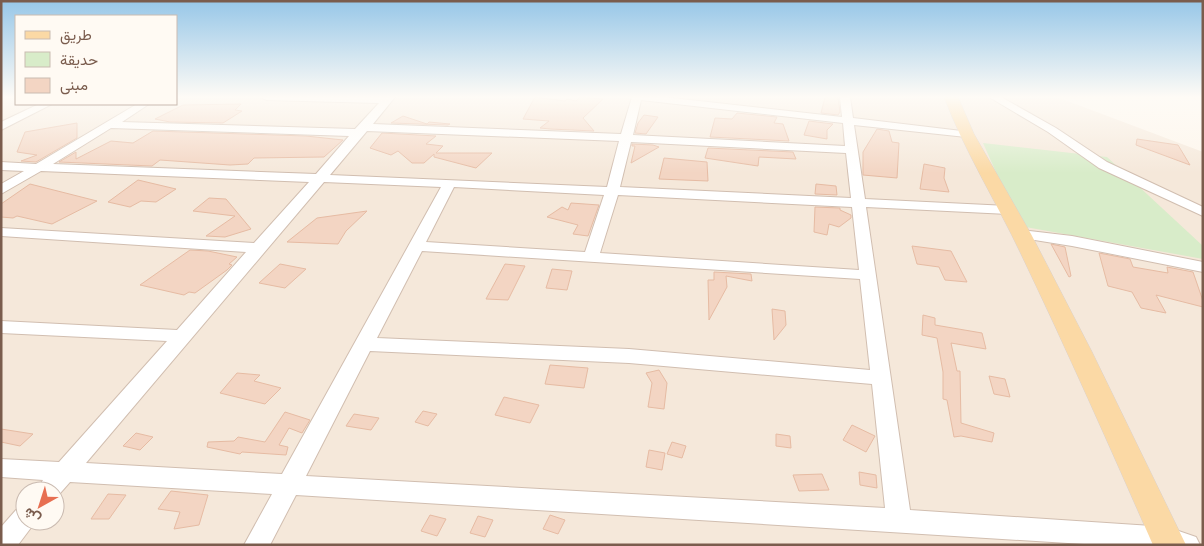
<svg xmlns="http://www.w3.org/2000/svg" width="1204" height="546" font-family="Jost,Vazirmatn,sans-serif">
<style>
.residential{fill:#f5e8da;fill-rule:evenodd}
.green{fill:#d8ecc9}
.building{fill:#f3d5c3;stroke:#e6bba3}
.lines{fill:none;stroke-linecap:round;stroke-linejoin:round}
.minor-casing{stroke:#d1beb0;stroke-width:2}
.major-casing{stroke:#dad1cd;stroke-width:1}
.minor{fill:#fff;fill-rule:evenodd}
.major{fill:#fbd9a5;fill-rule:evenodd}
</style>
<rect width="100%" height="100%" fill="#fdf6ec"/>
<path class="residential" d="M1,97H16V104H176V97H1057L1203,152V545H1ZM25,491H55V521H25Z"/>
<polygon class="green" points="983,143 1107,157 1203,246 1203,259 1020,226"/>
<g class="building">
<polygon points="535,97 565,101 567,99 576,101 580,97 603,99 583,118 594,131 550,129 540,128 549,121 523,119"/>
<polygon points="825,97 838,97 840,112 838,115 821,113"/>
<polygon points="241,104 235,110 242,111 223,123 170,122 155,119 183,105"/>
<polygon points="737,113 777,117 774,123 783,124 789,141 710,137 715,118 732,119"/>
<polygon points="644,115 658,117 646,134 635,133 638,123"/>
<polygon points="403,116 427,124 429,122 450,124 448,125 391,123"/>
<polygon points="809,121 833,124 827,130 827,139 804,135"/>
<polygon points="77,123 77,138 36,162 21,161 37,155 17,152 25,132"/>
<polygon points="877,129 889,131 892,142 899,143 897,178 863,175 863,152"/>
<polygon points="153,131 306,136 343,140 324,157 254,158 248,164 230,165 160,160 152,166 59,162 76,152 76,159 111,141 133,143"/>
<polygon points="382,133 436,136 426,144 443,146 436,153 492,153 476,168 434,157 434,154 424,163 412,163 398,151 391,155 370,148"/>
<polygon points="1137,139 1178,145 1190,165 1136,145"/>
<polygon points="632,144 653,145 659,147 631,163 635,146 632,146"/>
<polygon points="708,148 793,152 796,159 759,157 758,166 705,158"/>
<polygon points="664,158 707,162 708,181 659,179"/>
<polygon points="924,164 945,168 944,178 949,192 920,189"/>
<polygon points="138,180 176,189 156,202 141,201 130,207 108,202"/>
<polygon points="30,184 97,201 52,224 17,216 13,218 1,217 1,204"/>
<polygon points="816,184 836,186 837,195 815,194"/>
<polygon points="209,198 226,199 251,229 225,237 206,236 235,216 193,211"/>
<polygon points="571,203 599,205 588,236 573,234 578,225 547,217 562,207 568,210"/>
<polygon points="815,207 840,208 840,210 851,215 851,218 839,227 829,224 827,235 814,232"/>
<polygon points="367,211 346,231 338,244 287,242 317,218"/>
<polygon points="1051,244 1065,247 1071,276 1069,277"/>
<polygon points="912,246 951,251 967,282 945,280 939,267 917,264"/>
<polygon points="190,250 208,251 237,257 229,264 232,265 227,270 195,293 189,292 184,295 140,285"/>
<polygon points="1099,253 1130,259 1133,267 1168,273 1167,267 1193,272 1203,301 1203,307 1156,295 1166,313 1141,308 1132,292 1108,286"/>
<polygon points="280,264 306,269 285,288 259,283"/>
<polygon points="505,264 525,266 508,300 486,299"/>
<polygon points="552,269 572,271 567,290 546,288"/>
<polygon points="714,272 751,274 752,281 726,276 727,287 709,320 708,280 714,280"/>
<polygon points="772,309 785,311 786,325 774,340"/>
<polygon points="923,315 935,318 935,325 982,333 986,349 951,343 957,371 960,371 961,423 994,433 992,442 961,436 954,437 947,400 943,399 943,372 937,338 922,335"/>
<polygon points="550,365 588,368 584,388 545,384"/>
<polygon points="659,370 667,383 664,409 648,407 652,383 646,373"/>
<polygon points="237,373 260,375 254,381 281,388 265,404 220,393"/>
<polygon points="989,376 1005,379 1010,397 994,394"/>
<polygon points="504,397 539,405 530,423 495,415"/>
<polygon points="423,411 437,414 428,426 415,422"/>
<polygon points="285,412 310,420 302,433 289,428 279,445 288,447 286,455 242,452 240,454 207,447 208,442 234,441 238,437 265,442"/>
<polygon points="354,414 379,418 371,430 346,426"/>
<polygon points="852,425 875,436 866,452 843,440"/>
<polygon points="1,429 33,434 20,446 1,442"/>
<polygon points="136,433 153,437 140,450 123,446"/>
<polygon points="776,434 790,436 791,448 776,446"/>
<polygon points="672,442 686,446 682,458 667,454"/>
<polygon points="649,450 665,453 662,470 646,467"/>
<polygon points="859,472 876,475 877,488 860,485"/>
<polygon points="822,474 829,490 799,491 793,475"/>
<polygon points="171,491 208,495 199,525 174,529 180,512 158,509"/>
<polygon points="108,494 126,495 109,519 91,519"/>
<polygon points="430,515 446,519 437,536 421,531"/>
<polygon points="550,515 565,520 558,534 543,529"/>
<polygon points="478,516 493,520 485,537 470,533"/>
</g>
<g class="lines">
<defs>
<g id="minor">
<path d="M261,97H395L373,124L621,134L632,97H663L842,117L840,97H850L853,118L970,132L972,134L966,137L854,125L865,199L1008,206L1013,207L1015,210L1013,213L1008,214L866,207L910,510L1167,527L1196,537L1200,545H1100L296,495L270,545H244L272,494L70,482L55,499V491H36L43,480L1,477V459L59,462L167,341L1,333V321L177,330L246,252L1,236V228L254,243L309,182L41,171L1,194V184L24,171L1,170V162L36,164L137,104H149L122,122L355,129L379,103L266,100ZM641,100L843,123L845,146L633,135ZM111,128L349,136L316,174L53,164ZM367,131L619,141L607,187L330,175ZM631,142L846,153L851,198L620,187ZM324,182L441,187L282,474L86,463ZM454,187L604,195L585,252L426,242ZM618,195L852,207L859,270L600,253ZM422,251L860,279L870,370L629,349L377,338ZM370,351L629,363L872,384L885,508L306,476Z"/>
<polygon points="989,97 1001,97 1056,128 1107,162 1203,207 1203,216 1099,168 1048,132"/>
<polygon points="39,104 52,104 1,130 1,122"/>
<polygon points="1021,230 1072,236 1203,262 1203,272 1072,246 1016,237 1014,234 1016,231"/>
<polygon points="25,507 25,521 36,521 18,545 1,545 1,527 16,510"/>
</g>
<path id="major" d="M944,97H958L974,134L1031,234L1092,352L1186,545H1153C1110,447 1067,350 1021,254C996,201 965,152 944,97Z"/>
</defs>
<use href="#minor" class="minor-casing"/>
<use href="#major" class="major-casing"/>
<use href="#minor" class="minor"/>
<use href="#major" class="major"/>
</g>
<linearGradient id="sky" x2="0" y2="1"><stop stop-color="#97c7e8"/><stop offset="0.56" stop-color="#fefbf6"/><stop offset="1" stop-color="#fefbf6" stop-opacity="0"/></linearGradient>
<rect width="1204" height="173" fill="url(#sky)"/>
<rect width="1204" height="546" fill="none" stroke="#7a5c4d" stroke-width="5"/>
<rect x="15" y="15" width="162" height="90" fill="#fffaf3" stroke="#cabbb1"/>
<rect x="25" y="31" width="25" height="8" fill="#fbd9a5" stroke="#cabbb1"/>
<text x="60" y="40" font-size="15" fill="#7a5c4d">طريق</text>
<rect x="25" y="52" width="25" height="15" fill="#d8ecc9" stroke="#cabbb1"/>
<text x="60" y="65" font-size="15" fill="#7a5c4d">حديقة</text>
<rect x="25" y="78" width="25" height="15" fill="#f3d5c3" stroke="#cabbb1"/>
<text x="60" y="90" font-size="15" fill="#7a5c4d">مبنى</text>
<g transform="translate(40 506) rotate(219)"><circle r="24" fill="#fffaf3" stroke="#cabbb1"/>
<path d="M0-4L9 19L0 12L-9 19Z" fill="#e76f51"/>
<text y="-8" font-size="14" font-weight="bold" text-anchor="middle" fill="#7a5c4d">ش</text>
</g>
</svg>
